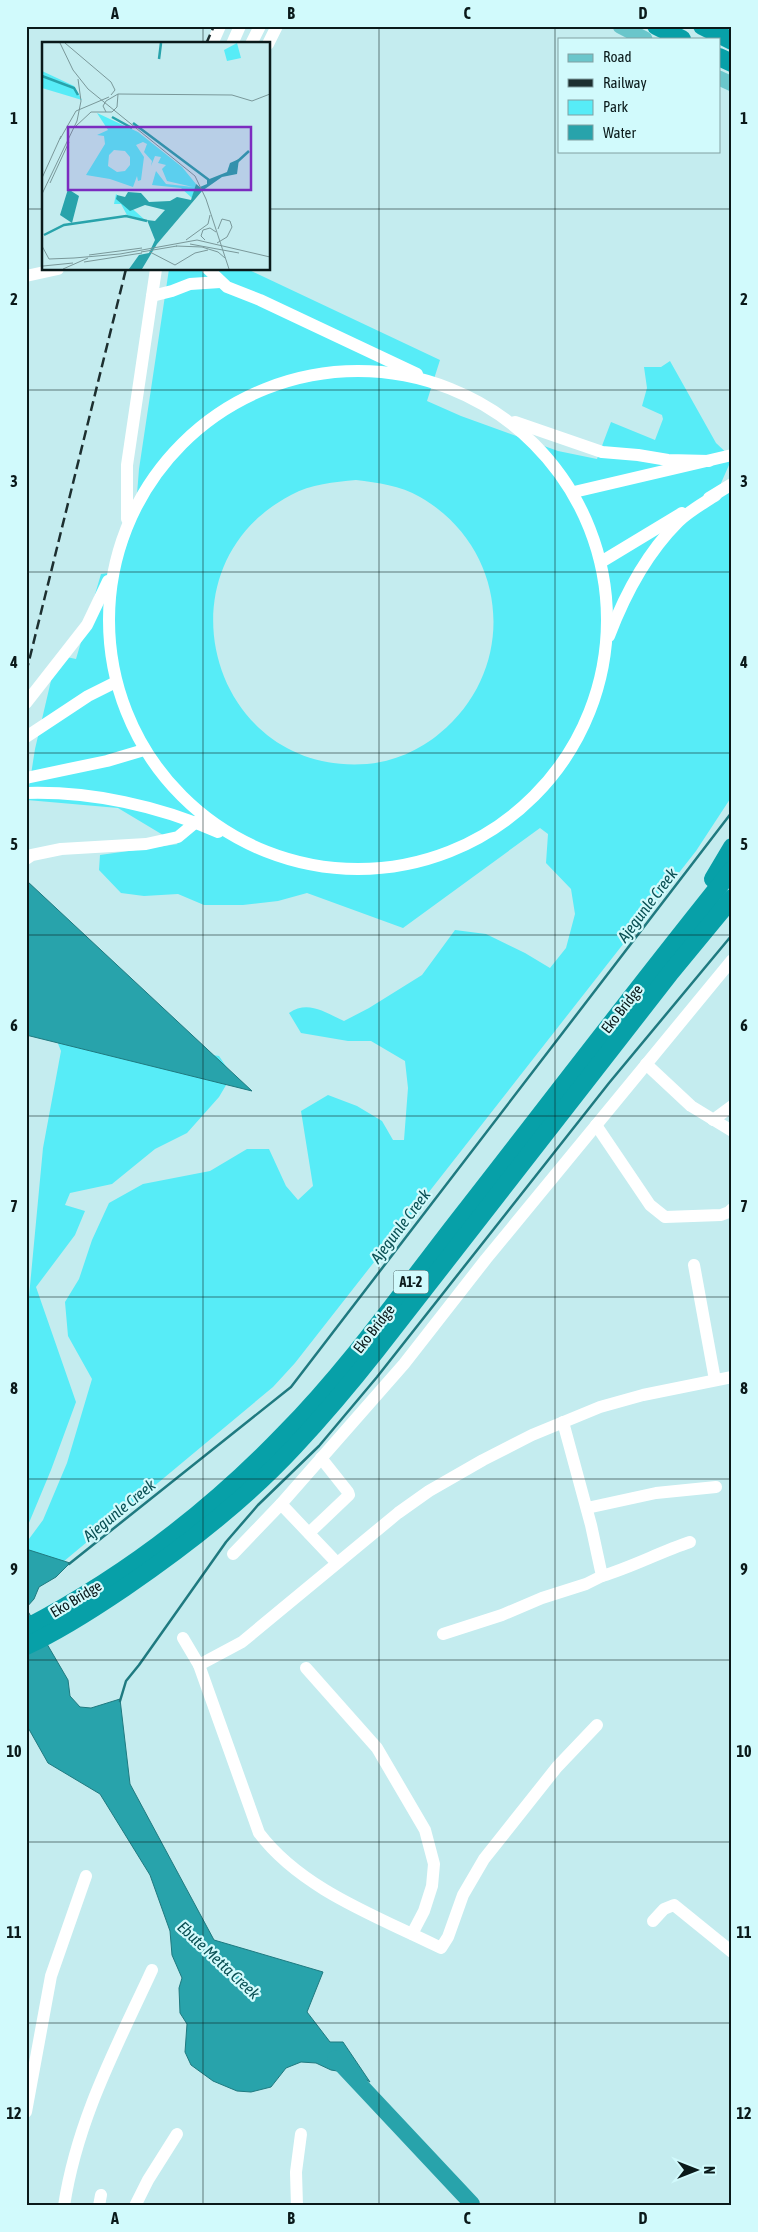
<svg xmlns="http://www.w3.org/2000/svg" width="758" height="2232" font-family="'Asap Condensed',sans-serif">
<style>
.green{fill:#57ecf7;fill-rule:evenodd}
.water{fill:#28a3ab;stroke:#1f7a80}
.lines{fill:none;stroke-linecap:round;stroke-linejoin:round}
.stream{stroke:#1f7a80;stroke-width:2.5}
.river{stroke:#28a3ab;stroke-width:16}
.minor{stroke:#fff;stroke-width:12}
.major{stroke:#6ac6cb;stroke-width:15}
.highway{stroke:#07a0a8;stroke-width:18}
.rail{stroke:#1d2f30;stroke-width:2.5;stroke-dasharray:10 5;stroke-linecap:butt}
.grid{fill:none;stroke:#0a191a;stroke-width:1;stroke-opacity:0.55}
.labels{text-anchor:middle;stroke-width:4.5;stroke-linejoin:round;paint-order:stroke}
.shield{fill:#d1fafc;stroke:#465c5e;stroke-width:1}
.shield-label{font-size:14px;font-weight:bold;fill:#0a191a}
.street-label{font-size:15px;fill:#0a191a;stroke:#d1fafc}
.water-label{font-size:16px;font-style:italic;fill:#0a5054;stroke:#d1fafc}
.inset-river{fill:none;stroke:#28a3ab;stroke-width:2.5}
.inset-road{fill:none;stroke:#7a989a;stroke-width:1}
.view{fill:#7b2cbf;fill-opacity:0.15;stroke:#7b2cbf;stroke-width:2.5}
.inset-edge{fill:none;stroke:#0a191a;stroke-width:2.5}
.neatline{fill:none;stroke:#0a191a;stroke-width:2}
.grid-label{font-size:16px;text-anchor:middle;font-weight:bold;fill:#0a191a}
</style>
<rect width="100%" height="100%" fill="#c4ecef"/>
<g class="green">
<path d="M169,269H247L440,360L427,401L461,416L558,451L597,459L611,422L655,440L663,419L662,415L642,406L647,388L644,367H661L670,361L716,443L732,458L715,497L732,487V796L696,851L295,1363L273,1387L63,1562L26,1585V1543L43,1520L67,1463L92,1379L68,1336L65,1302L79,1279L92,1240L109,1203L143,1184L210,1171L247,1149H269L286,1186L298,1200L313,1186L301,1111L328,1095L357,1106L382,1121L393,1140H404L408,1088L405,1061L371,1041H348L301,1033L289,1013C308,1000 324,1012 344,1021L369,1008L422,975L455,930L486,934L525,953L550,968L566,948L575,914L571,889L546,863L548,834L540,828L403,928L307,893L278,901L243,905H204L178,894L144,896L121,893L99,870L100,855L178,844L118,808L27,800L35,749L57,655L76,659L101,574L117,572L135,520L139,469ZM356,480C378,483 400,485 420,497C509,548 519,668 440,733C420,750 393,762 367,764C211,776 153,567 291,495C311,484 334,482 356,480Z"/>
<polygon points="52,1029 219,1056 232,1075 219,1097 187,1133 155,1149 112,1184 70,1193 65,1205 85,1211 75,1235 36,1287 76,1402 51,1470 26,1530 26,1328 43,1148 61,1051"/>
</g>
<g class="water">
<polygon points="27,881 252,1091 26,1035"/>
<polygon points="26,1549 70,1563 56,1577 39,1587 34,1599 26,1608 68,1680 70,1696 80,1707 91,1708 120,1699 130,1784 214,1940 323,1972 307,2012 330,2042 343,2042 370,2082 356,2074 331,2070 316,2063 301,2062 286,2068 271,2087 251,2092 237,2091 213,2081 191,2065 185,2052 187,2024 180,2013 179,1988 182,1978 172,1955 170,1931 150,1875 100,1794 48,1763 26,1724"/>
</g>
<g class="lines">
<g class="stream">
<polyline points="69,1564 291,1387 732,812"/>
<polyline points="120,1701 126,1681 139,1665 226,1542 258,1505 319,1446 377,1377 609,1083 732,935"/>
</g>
<polyline class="river" points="335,2058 472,2204"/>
<g class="minor">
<polyline points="212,44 220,26"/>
<polyline points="232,44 240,26"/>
<polyline points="251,44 260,26"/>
<polyline points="268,44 277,26"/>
<polyline points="208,269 227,287 260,300 417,374"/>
<polyline points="26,276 58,269"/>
<polyline points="152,296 172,291 190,284 220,282"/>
<circle cx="358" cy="620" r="249"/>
<polyline points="515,422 602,452 638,455 668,460 709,461"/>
<polyline points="574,492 732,455"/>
<polyline points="709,498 732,484"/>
<polyline points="127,519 127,465 156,269"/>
<polyline points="601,562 682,513"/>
<path d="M609,636C625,594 647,553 678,522C689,511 704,503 716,495"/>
<polyline points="26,703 87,625 108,581"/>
<polyline points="26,737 88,696 116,682"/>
<polyline points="26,778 107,761 144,750"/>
<path d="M26,793C91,791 159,806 218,832"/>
<polyline points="26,859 32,855 61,849 146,844 178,837 196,822"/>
<polyline points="646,1064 691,1106 732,1131"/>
<polyline points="713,1120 732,1106"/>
<polyline points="596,1125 650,1205 665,1217 721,1215 729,1212 732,1209"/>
<polyline points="694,1265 715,1380"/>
<polyline points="587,1508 656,1493 716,1487"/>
<polyline points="309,1533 349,1495 348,1492 321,1458"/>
<polyline points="233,1554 281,1504"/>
<polyline points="337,1563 281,1504 404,1364 486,1259 732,960"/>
<path d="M602,1576C632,1567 660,1552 690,1542"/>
<polyline points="443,1634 502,1615 542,1598 586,1584 602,1576 591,1525 563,1422"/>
<path d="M183,1638L199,1665L259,1833C302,1890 379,1917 441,1948L448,1937L463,1895L484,1859L557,1767L597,1725"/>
<polyline points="199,1665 242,1642 398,1513 429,1491 483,1460 532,1435 600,1407 643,1395 732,1377"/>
<polyline points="306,1668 377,1748 425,1830 434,1864 432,1886 424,1911 412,1934"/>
<polyline points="653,1921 664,1909 674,1905 732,1952"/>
<polyline points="26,2112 51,1976 86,1876"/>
<path d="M64,2206C77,2120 116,2048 152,1970"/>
<polyline points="99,2206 101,2195"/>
<polyline points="135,2206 148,2180 177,2134"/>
<polyline points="297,2206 296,2172 301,2134"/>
</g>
<g class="major">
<polyline points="620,26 645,39"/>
<polyline points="719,78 732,84"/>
</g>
<g class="highway">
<polyline points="656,26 682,39"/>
<polyline points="702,26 732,41"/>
<polyline points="719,57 732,63"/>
<polyline points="713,879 732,847"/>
<path d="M26,1628C122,1578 210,1511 285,1433C352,1365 408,1284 467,1209C555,1096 642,982 732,870"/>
<path d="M26,1646C61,1630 93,1609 124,1588C184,1547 245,1500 294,1447C323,1416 350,1384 376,1351L671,972L732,898"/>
</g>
<g class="rail">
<polyline points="206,44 214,26"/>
<polyline points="26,673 126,269"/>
</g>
</g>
<path class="grid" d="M203,26V44M379,26V2206M555,26V2206M26,209H44M269,209H732M203,269V2206M26,390H732M26,572H732M26,753H732M26,935H732M26,1116H732M26,1297H732M26,1479H732M26,1660H732M26,1842H732M26,2023H732"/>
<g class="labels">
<rect class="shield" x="393.5" y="1270.5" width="35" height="23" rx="4"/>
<g class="shield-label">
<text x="411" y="1287">A1-2</text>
</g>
<g class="street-label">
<text transform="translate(622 1009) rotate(-52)" y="5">Eko Bridge</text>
<text transform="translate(374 1329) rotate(-52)" y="5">Eko Bridge</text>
<text transform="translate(76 1599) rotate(-31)" y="5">Eko Bridge</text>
</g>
<g class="water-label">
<text transform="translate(647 905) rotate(-53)" y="6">Ajegunle Creek</text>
<text transform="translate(400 1226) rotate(-53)" y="6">Ajegunle Creek</text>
<text transform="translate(119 1510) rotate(-39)" y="6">Ajegunle Creek</text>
<text transform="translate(219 1960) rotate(43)" y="6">Ebute Metta Creek</text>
</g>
</g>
<g transform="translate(42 42)">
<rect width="228" height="228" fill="#c4ecef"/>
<path d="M195,1L199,16L185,19L182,8ZM0,29L32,44L40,58L0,46ZM55,71L96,90L140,125L154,142L150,156L139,146L110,143L114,129L124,142L151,145L125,139L120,127L124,123L116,121L119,115L113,114L109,124L110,119L102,110L105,102L101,100L94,103L102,115L99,138L96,139L95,134L91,145L68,137L44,133L63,102L62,94L55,93L66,88ZM72,108L83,109L88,115V123L83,129L75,130L66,124L67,113ZM74,152L103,178L85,173L79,162H72Z" fill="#57ecf7" fill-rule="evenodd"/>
<path d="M197,117L195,132L180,135L160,149L115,202L100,227H87L97,213L107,211L113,198L105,178L113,179L123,168L103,163L88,169L74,157L75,153L83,155L86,150L99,151L107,160L128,159L135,155L149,158L154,142L158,145L165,142V138L185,130L188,121ZM26,147L37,154L30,181L18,173Z" fill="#28a3ab"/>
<path class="inset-river" d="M117,17L119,1M0,34L32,46L36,53M70,75L90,86M91,81L167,138M195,120L207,109M2,193L22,183L84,174L105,179"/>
<path class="inset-road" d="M18,1L31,28L46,47L153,134L164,157L187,227M23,1L69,40L73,48L69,53M76,52L190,53L210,59L228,52M76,52L75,65L70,70H64L61,64L64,59ZM34,84L49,70H64M18,97L34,69L67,55M0,136L19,94M8,141L27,100M0,152L35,79L39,59L36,37M144,198L166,182L168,173M163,198L159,194L161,188L168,186L174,190M175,201L185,195L190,185L188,179L180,177L176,187M148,202L197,211M0,204L7,217L32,216M134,204L160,205L176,210L183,216M99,210L135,204M108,210L133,223L153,211L166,208M47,213L100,206M32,216L78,212L155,198L228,215M42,220L100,211M1,224L31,221M21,227L46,216"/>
<path class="view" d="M26,85H209V148H26Z"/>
<rect width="228" height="228" class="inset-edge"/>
</g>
<rect width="758" height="2232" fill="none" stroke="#d1fafc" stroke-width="55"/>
<rect x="558" y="38" width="162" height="115" fill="#d1fafc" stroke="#81a0a2"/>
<rect x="568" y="54" width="25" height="8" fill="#6ac6cb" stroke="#81a0a2"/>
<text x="603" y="62" font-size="15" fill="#0a191a">Road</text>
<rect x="568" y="79" width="25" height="8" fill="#1d2f30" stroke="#81a0a2"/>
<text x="603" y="88" font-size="15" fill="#0a191a">Railway</text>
<rect x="568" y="100" width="25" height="15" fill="#57ecf7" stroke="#81a0a2"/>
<text x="603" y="112" font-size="15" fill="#0a191a">Park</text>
<rect x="568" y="125" width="25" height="15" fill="#28a3ab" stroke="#81a0a2"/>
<text x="603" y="138" font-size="15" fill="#0a191a">Water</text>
<g transform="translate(696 2170) rotate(90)" stroke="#d1fafc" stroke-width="4" paint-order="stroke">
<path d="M0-4L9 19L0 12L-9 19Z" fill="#0a191a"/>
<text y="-8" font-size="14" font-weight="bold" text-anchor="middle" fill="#0a191a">N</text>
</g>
<rect x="28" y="28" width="702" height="2176" class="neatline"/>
<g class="grid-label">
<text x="115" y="19">A</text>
<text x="291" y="19">B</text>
<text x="467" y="19">C</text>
<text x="643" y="19">D</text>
<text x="14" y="124">1</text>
<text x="744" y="124">1</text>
<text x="14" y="305">2</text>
<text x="744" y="305">2</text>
<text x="14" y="487">3</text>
<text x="744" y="487">3</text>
<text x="14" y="668">4</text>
<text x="744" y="668">4</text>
<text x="14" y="850">5</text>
<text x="744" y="850">5</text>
<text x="14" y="1031">6</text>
<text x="744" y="1031">6</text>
<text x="14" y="1212">7</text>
<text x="744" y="1212">7</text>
<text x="14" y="1394">8</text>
<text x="744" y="1394">8</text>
<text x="14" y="1575">9</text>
<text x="744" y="1575">9</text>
<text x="14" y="1757">10</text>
<text x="744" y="1757">10</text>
<text x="14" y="1938">11</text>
<text x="744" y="1938">11</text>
<text x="14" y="2119">12</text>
<text x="744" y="2119">12</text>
<text x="115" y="2224">A</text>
<text x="291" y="2224">B</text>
<text x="467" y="2224">C</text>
<text x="643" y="2224">D</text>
</g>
</svg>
